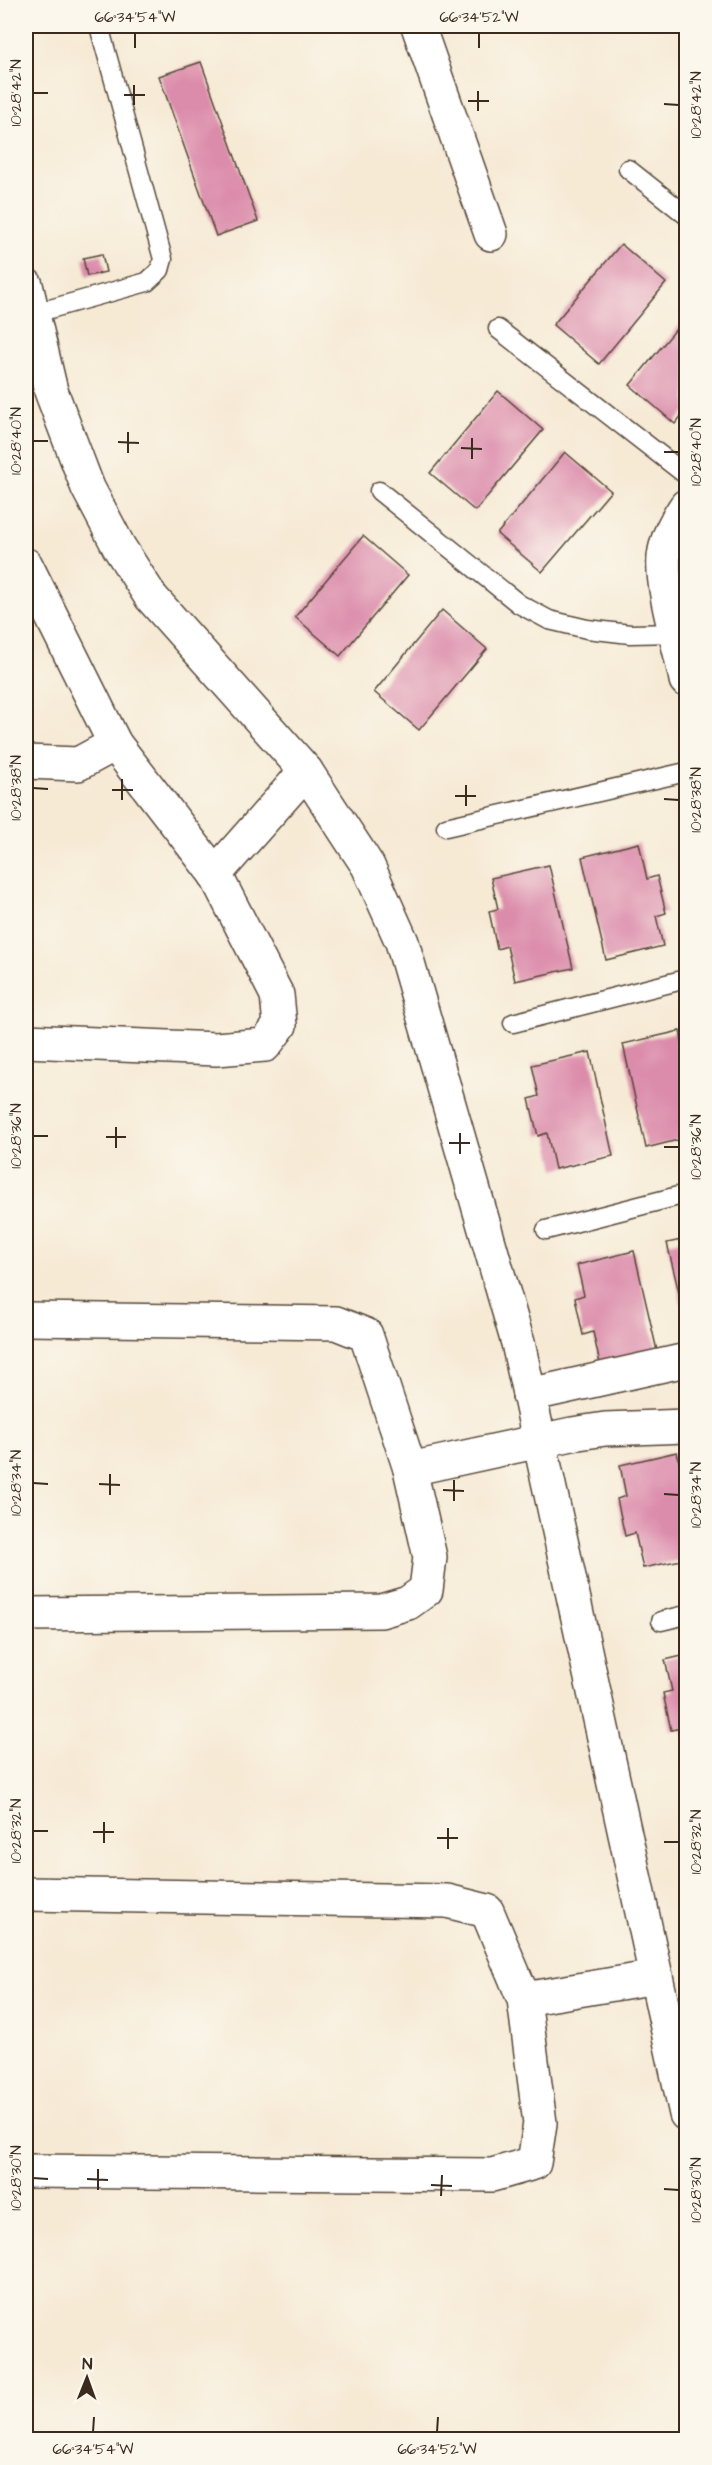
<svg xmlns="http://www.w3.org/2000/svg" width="712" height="2465" font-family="'Architects Daughter',sans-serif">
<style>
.building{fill:#dc8cab}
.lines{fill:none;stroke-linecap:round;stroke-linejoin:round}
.lane-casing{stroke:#574739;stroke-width:21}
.street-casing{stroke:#574739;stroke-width:36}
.lane{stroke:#fff;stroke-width:18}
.street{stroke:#fff;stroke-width:33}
.ticks{fill:none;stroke:#3b2a1e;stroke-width:2}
.neatline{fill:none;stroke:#3b2a1e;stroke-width:2}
.ticks-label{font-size:15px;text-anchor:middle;fill:#3b2a1e}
</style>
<rect width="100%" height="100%" fill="#fbf7ec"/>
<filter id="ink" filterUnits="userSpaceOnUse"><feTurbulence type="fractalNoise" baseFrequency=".0167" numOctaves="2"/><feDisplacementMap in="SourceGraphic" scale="12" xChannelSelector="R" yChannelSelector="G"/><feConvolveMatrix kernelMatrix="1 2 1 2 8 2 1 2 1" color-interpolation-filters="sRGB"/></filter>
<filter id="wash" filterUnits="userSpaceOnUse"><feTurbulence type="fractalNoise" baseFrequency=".008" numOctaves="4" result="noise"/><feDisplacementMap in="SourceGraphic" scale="24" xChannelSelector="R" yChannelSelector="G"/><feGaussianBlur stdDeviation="1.35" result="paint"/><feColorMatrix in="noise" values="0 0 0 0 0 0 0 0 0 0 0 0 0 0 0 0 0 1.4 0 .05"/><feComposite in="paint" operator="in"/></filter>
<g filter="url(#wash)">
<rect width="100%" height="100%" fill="#f6ead5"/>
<g id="blocks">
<g class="building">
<polygon points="201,62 258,221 216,236 159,76"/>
<polygon points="621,244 666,283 599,364 553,325"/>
<polygon points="102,254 106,272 87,276 83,258"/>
<polygon points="686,317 686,410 675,424 630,385"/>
<polygon points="498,391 543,430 475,511 430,473"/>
<polygon points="565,452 611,491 542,572 497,534"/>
<polygon points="363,536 408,575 340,656 295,617"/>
<polygon points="442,610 487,649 419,730 374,692"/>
<polygon points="639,843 647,879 657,876 666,913 656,916 663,946 606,960 582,857"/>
<polygon points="549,865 573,968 515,981 507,946 497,949 489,911 498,909 491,878"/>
<polygon points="680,1031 686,1060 686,1138 646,1148 623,1044"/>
<polygon points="590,1052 613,1156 555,1169 547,1133 538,1136 529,1099 539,1096 532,1065"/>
<polygon points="686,1239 686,1322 667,1243"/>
<polygon points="634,1251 658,1355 601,1368 593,1332 583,1335 575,1298 584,1295 577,1265"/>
<polygon points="677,1452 686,1495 686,1559 643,1568 635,1533 625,1536 617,1499 626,1496 620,1465"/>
<polygon points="686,1655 686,1747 681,1728 671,1730 663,1693 672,1691 665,1660"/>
</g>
</g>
</g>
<g filter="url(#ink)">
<use href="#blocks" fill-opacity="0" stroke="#574739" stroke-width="1.5"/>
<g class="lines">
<defs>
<g id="lane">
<polyline points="628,169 686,215"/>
<polyline points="32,314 147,282 160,270 163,259 99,26"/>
<polyline points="498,329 686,475"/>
<polyline points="379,491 519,604 549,620 587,629 630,634 677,633"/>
<polyline points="446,827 686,772"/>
<polyline points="513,1023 686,979"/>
<polyline points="546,1230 686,1194"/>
<polyline points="661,1621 686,1615"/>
</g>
<g id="street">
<polyline points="418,26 491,234"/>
<polyline points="26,285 51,391 88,488 119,547 151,597 306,771 368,866 402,942 518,1343 686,2114"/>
<path d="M686,506C676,521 666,538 664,557C661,589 680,646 686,680"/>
<polyline points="26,565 115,744 215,874 277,995 280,1025 265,1045 216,1049 26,1041"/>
<polyline points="26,762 78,764 115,744"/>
<polyline points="215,874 306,771"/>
<polyline points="26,1319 336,1323 366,1335 410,1469 430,1557 426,1590 408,1603 381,1611 26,1614"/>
<polyline points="529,1395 686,1360"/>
<polyline points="410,1469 572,1434 605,1429 686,1426"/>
<polyline points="26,1894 447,1901 487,1911 524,1999 540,2123 534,2163 492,2175 26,2171"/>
<polyline points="524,1999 656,1977"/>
</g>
</defs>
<use href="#lane" class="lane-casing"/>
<use href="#street" class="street-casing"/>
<use href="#lane" class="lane"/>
<use href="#street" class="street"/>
</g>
</g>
<path class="ticks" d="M135,48V33M479,48V33M33,93H48M124,95H145M468,101H489M664,104L679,105M134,105V85M478,111V91M33,441H48M118,442L139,443M461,448L482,449M664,452H679M128,453V432M472,459V438M33,788L48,789M112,790H133M455,796H476M664,799L679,800M122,800V779M466,806V785M33,1136H48M106,1137H126M449,1143H470M664,1147H679M116,1148V1127M460,1154V1133M33,1483L48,1484M99,1484L120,1485M443,1490L464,1491M664,1494L679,1495M110,1495V1474M454,1501V1480M33,1831H48M93,1832H114M437,1838H458M664,1842H679M104,1843V1822M448,1849V1828M33,2178L48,2179M87,2179L108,2180M431,2185L452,2186M664,2189L679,2190M98,2190V2169M441,2196L442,2175M93,2432L94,2417M437,2432L438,2417"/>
<rect width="712" height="2465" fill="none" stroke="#fbf7ec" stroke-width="66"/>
<g transform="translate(87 2378) rotate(1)" stroke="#fbf7ec" stroke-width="4.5" paint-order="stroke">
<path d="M0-4.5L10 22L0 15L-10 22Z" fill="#3b2a1e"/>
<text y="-9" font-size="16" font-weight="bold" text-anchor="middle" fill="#3b2a1e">N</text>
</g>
<rect x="33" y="33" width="646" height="2399" class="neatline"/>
<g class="ticks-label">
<text x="135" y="22">66°34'54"W</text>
<text x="479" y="22">66°34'52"W</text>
<text transform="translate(16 93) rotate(-90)" y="5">10°28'42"N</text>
<text transform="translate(696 105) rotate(-90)" y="5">10°28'42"N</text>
<text transform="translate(16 441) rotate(-90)" y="5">10°28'40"N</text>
<text transform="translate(696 452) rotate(-90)" y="5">10°28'40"N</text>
<text transform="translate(16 788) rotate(-90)" y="5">10°28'38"N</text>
<text transform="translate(696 800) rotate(-90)" y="5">10°28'38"N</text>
<text transform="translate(16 1136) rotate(-90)" y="5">10°28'36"N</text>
<text transform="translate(696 1147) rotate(-90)" y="5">10°28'36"N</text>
<text transform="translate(16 1483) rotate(-90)" y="5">10°28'34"N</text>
<text transform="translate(696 1495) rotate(-90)" y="5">10°28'34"N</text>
<text transform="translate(16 1831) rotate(-90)" y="5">10°28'32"N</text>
<text transform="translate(696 1842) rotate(-90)" y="5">10°28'32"N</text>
<text transform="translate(16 2178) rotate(-90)" y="5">10°28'30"N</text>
<text transform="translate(696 2190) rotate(-90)" y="5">10°28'30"N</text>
<text x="93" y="2454">66°34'54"W</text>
<text x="437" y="2454">66°34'52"W</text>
</g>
</svg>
